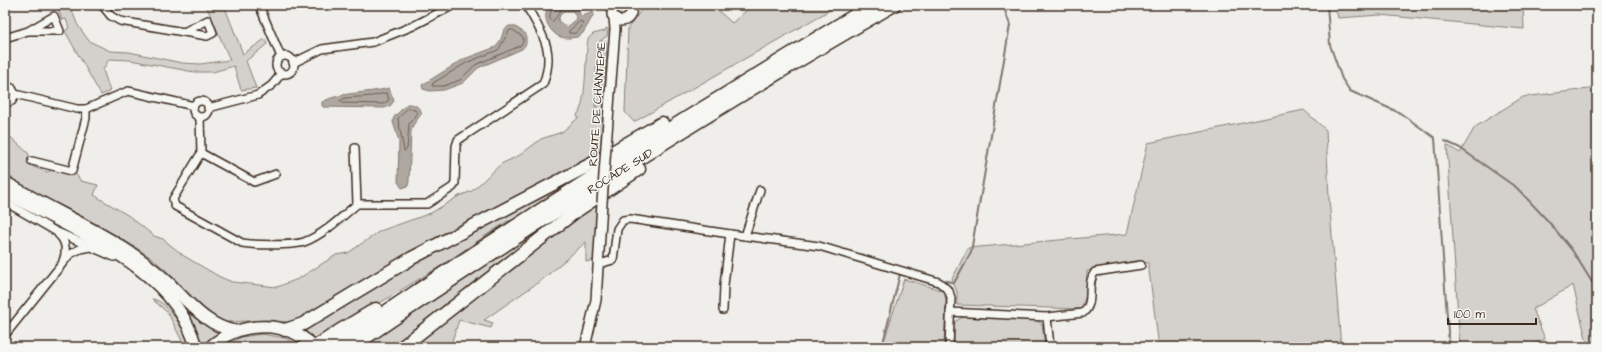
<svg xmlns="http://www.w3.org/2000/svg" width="1602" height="352" font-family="'Architects Daughter',sans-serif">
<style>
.green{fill:#d4d1cc;stroke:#887e75}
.water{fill:#afa8a1;stroke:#81766d;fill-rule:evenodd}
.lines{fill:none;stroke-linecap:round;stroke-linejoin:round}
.shore{stroke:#695c52;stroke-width:1}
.stream{stroke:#81766d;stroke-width:2}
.minor-casing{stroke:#3b2a1e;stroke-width:10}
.tertiary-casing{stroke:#3b2a1e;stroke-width:12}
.primary-casing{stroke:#3b2a1e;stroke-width:14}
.trunk-casing{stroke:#3b2a1e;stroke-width:15}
.minor{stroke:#f6f6f2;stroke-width:7}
.tertiary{stroke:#f6f6f2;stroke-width:9}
.primary{stroke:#f6f6f2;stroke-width:11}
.trunk{stroke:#f6f6f2;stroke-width:12}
.tertiary-bridge-casing{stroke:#3b2a1e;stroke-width:12;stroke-linecap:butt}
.tertiary-bridge{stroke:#f6f6f2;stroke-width:9}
.labels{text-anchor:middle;stroke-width:3;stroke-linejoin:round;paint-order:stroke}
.street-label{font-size:12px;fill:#3b2a1e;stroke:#f6f6f2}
</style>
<rect width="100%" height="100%" fill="#efeeea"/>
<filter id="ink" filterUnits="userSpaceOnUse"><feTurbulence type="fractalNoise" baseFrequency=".025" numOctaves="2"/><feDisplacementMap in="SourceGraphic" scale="8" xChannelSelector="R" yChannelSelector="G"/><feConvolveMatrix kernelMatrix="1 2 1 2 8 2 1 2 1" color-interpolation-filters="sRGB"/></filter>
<g filter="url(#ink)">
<g class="green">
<polygon points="57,5 70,5 77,24 89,41 110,51 129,52 182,63 200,64 230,60 206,5 224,5 243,54 265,39 267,44 246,61 256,88 241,90 234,66 213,72 194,72 130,60 109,59 103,70 110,91 101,95 66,33 66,30 69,28 66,19 62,20"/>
<polygon points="645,5 712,5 732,23 753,5 839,5 634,122 625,112 628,28"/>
<polygon points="1335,5 1523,5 1524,29 1380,15 1338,18"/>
<path d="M606,28L608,29L607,36L600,41L597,48L595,107H597L600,45L602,41L607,42L601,152L392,264H390L303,319L288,322L269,320L228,322L225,324C194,305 174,272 143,252C99,223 49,204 5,176V132L29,154L27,163L36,168L48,172L54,168L75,173L81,181L98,185L94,195L129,216L154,236L163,239L184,256L220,277L232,282L277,287L298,279L336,255L348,253L380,231L431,213L459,196L472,191L501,164L520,155L541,139L562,132L578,118L577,115C587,105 585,56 588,39L593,34L605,31Z"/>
<polygon points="1597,88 1597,347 1588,347 1573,285 1533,309 1545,339 1526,347 1460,347 1447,145 1460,153 1475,127 1523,97"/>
<polygon points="1304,110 1326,130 1329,198 1341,347 1159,347 1148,263 1135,261 1087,271 1086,295 1081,309 957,305 957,292 952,279 968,248 1127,234 1148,143"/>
<polygon points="601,165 513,220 506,222 439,267 317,341 307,333 306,330 389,276"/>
<polygon points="599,191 397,347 363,347"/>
<polygon points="598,204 594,260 586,262 586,242 543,279 484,320 493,323 491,328 459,320 450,347 409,347 591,206"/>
<polygon points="904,279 944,291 946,301 944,347 882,347"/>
<path d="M152,299C168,300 186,333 190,347H185L168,313Z"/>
<polygon points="183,304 205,325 219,333 202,347 193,325 181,306"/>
<polygon points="963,317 1036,320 1042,324 1045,347 954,347 954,322"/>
<polygon points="262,334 285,338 302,347 222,347 242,337"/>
</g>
<g class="water">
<path d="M553,5H581L579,13L582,16L593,12L594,14L583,33L577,37C571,38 564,39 558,36C548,30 539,12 553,5ZM565,11H573L577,19L567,27L558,21L560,15Z"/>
<polygon points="509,26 514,26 526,34 526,44 522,49 478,68 463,83 444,90 430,91 423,89 422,85 425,83 464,59 496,47 501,39 504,30"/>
<path d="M389,88L394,101L390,106L384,108L323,107L322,105V102C343,91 367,94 389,88Z"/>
<path d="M407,104C415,104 418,106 422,113L413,125L411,131L409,181L408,186L402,188L398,182L399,141L393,122L394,117Z"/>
</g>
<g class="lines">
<g class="shore">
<path d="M553,5C553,11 546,17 552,22C562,13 556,7 574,7L576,5"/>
<path d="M581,21L583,24C580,30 577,35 569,33V31Z"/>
<polygon points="510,30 513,30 523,37 523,42 520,46 475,65 460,80 444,86 432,86 433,83 466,63 498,50"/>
<polygon points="387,93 389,100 383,104 342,103 340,101 345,98 372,96"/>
<polygon points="408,108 415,110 417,113 409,124 407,149 404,151 398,119"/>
</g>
<g class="stream">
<polyline points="1327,5 1330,45 1342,79 1350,91 1400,113 1435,138 1449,347"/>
<polyline points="1445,141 1460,148 1517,188 1548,221 1572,250 1597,290"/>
<polyline points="944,280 954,283 971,252 1010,25 1003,5"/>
<polyline points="882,347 900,274 939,286"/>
</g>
<defs>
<g id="minor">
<polyline points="102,5 111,16 120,21 207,36 213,33 208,20 184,32"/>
<polyline points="259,5 281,57"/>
<polyline points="5,38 28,31 60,31 54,16 28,31"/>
<circle cx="285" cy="65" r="9"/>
<polyline points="293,63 322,49 373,42 413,26 454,5"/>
<polyline points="5,85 12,88 15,94 12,101 5,104"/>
<polyline points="15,94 77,109 86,109 128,91 194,106"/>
<circle cx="201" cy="109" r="8"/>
<polyline points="208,108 258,95 272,85 282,73"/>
<path d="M200,117L201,153L173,199L175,206L242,243C254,245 292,246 304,242C323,235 342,217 357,204L355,148"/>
<polyline points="201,153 254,182 276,174"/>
<polyline points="32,161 72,171 86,118 86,109"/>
<polyline points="5,202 55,231 114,257"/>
<path d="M357,204H427L453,187L455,183L456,146L458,140L543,84C556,50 542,34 526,5"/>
<path d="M58,234C66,241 67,251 63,261"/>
<polyline points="730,234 819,246 939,282 949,291 951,298 949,347"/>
<polyline points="745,236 760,190"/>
<polyline points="599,264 613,260 617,229 623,220 630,219 730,234 724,285 723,310"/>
<polyline points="950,312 1047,317 1050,347"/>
<path d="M1047,317L1083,313C1096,302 1085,284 1095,272L1141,265"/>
<polyline points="5,335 70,254 80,249 90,247"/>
</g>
<g id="tertiary">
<path d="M613,5L612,15L620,21C629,21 634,13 630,5"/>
<polyline points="606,146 615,29 614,18"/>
<polyline points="585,347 596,300 602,203"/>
</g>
<g id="primary">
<path d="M5,182C61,216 122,238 170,284C189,303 207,326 235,331"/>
<path d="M5,192C71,231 174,265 196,347"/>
<path d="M210,347C240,321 285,319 315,347"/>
</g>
<g id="trunk">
<polyline points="285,330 303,324 412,258 599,160 662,123"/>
<polyline points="315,347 339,331 376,309"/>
<path d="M334,347C509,226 690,114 872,5"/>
<path d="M352,347C529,227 709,111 894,5"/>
<polyline points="402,347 575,212 639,169"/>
</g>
</defs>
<use href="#minor" class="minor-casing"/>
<use href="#tertiary" class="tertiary-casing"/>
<use href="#primary" class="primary-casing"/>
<use href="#trunk" class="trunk-casing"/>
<use href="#minor" class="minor"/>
<use href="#tertiary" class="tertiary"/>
<use href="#primary" class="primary"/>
<use href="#trunk" class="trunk"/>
<defs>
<polyline id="tertiary-bridge" points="602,203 606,146"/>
</defs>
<use href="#tertiary-bridge" class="tertiary-bridge-casing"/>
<use href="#tertiary-bridge" class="tertiary-bridge"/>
</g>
</g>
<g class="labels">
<g class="street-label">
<text transform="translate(597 104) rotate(-86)" y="4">ROUTE DE CHANTEPIE</text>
<text transform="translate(620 171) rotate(-32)" y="4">ROCADE SUD</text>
</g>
</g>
<rect width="1602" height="352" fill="none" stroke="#f6f6f2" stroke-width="20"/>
<rect x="10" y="10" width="1582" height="332" fill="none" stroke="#3b2a1e" stroke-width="1.5" filter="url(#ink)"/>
<path d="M1448 318v6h88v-6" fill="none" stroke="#3b2a1e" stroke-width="2"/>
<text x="1454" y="318" font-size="12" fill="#3b2a1e" stroke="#f6f6f2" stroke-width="3" paint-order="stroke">100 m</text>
</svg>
